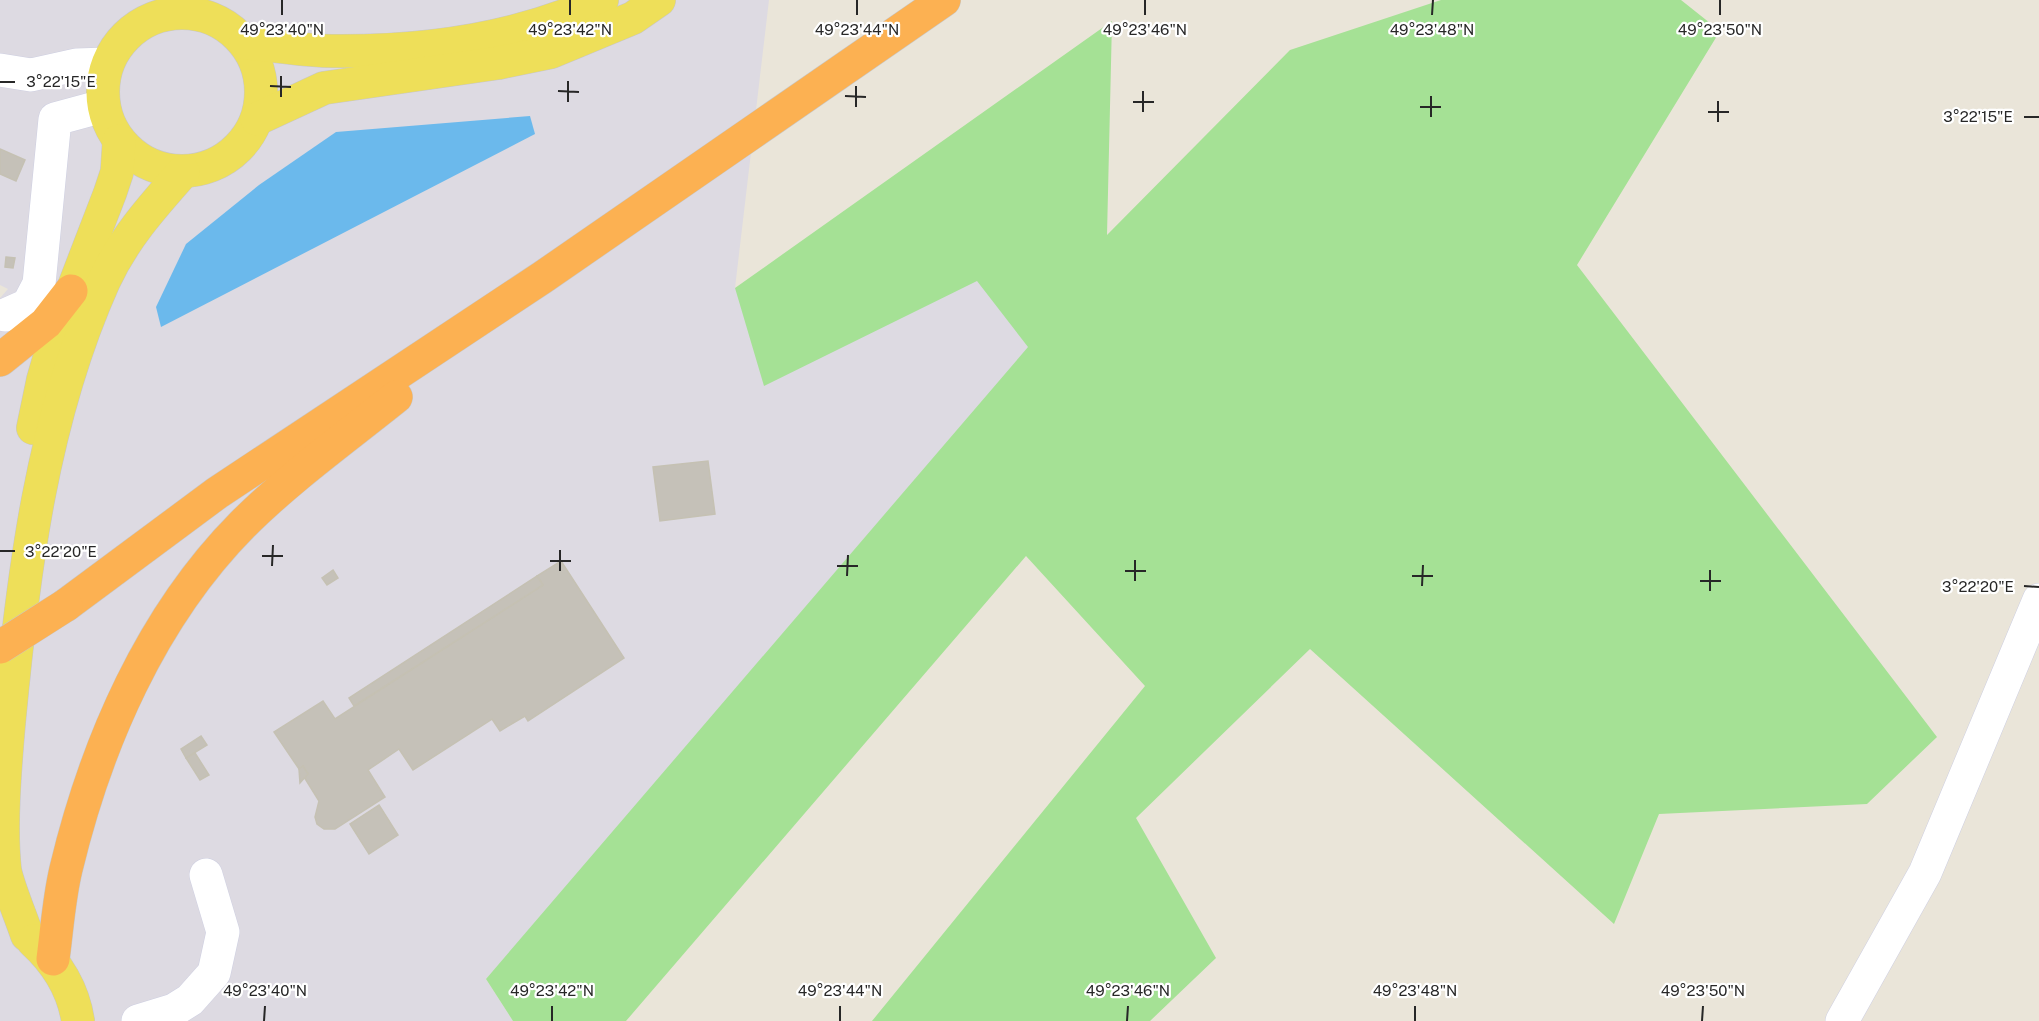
<svg xmlns="http://www.w3.org/2000/svg" width="2039" height="1021" font-family="'Public Sans',sans-serif">
<style>
.industrial{fill:#dddae2}
.green{fill:#a5e195}
.water{fill:#6bb9ec}
.building{fill:#c5c1b8;stroke:#c5c1b3;stroke-width:1.5}
.lines{fill:none;stroke-linecap:round;stroke-linejoin:round}
.minor-casing{stroke:#cecfe1;stroke-width:34}
.major-casing{stroke:#c7c7c7;stroke-width:34}
.highway-casing{stroke:#c7c7c7;stroke-width:34}
.minor{stroke:#fff;stroke-width:33}
.major{stroke:#eedf59;stroke-width:33}
.highway{stroke:#fcb152;stroke-width:33}
.highway-bridge-casing{stroke:#c7c7c7;stroke-width:34;stroke-linecap:butt}
.highway-bridge{stroke:#fcb152;stroke-width:33}
.ticks{fill:none;stroke:#272727;stroke-width:2}
.ticks-label{font-size:15px;text-anchor:middle;fill:#272727;stroke:#fff;stroke-width:4.5;stroke-linejoin:round;paint-order:stroke}
</style>
<rect width="100%" height="100%" fill="#eae5d9"/>
<polygon class="industrial" points="0,0 769,0 735,288 1068,183 1061,355 486,979 513,1021 0,1021 0,298 8,289 0,285"/>
<polygon class="green" points="1441,0 1681,0 1720,31 1577,265 1937,737 1867,804 1659,814 1614,924 1310,649 1136,818 1216,958 1150,1021 872,1021 1145,686 1026,556 626,1021 513,1021 486,979 1028,347 977,281 764,386 735,288 1112,21 1107,235 1290,50"/>
<polygon class="water" points="530,116 535,134 161,327 156,307 186,244 259,185 336,132"/>
<g class="building">
<polygon points="0,149 25,160 16,181 0,174"/>
<polygon points="6,257 15,258 13,268 5,267"/>
<polygon points="708,461 715,514 660,521 653,467"/>
<polygon points="561,561 624,658 528,721 525,716 500,731 492,719 413,770 399,749 368,770 385,797 335,829 324,829 317,824 315,817 319,801 304,777 308,774 303,766 299,769 274,732 323,701 335,719 543,585 537,576"/>
<polygon points="333,570 338,578 327,585 322,578"/>
<polygon points="537,576 543,585 354,706 349,698"/>
<polygon points="201,736 207,745 186,758 181,749"/>
<polygon points="195,753 209,775 200,780 186,758"/>
<polygon points="303,766 308,774 300,783 299,769"/>
<polygon points="379,805 398,835 369,854 350,824"/>
</g>
<g class="lines">
<defs>
<g id="minor">
<polyline points="0,70 31,75 76,65 107,64"/>
<polyline points="5,315 28,305 39,284 55,119 103,106"/>
<polyline points="138,1021 174,1010 190,1000 214,973 223,932 206,875"/>
<polyline points="1842,1021 1925,873 2039,600"/>
</g>
<g id="major">
<circle cx="182" cy="92" r="79"/>
<path d="M245,43C274,45 304,51 332,51C423,52 519,39 602,0"/>
<polyline points="257,119 324,88 498,63 551,52 633,18 659,0"/>
<polyline points="33,428 43,380 58,328 110,193 117,172 119,141"/>
<path d="M27,935C20,914 10,892 5,871C0,827 5,767 9,722C23,573 42,419 104,281C124,238 152,207 183,172"/>
<path d="M33,941C57,963 73,988 78,1021"/>
</g>
<g id="highway">
<polyline points="0,360 46,323 71,291"/>
<polyline points="66,605 217,493 543,277 944,0"/>
<path d="M53,959C57,929 59,898 66,869C96,744 151,617 242,525C289,478 345,438 396,397"/>
</g>
</defs>
<use href="#minor" class="minor-casing"/>
<use href="#major" class="major-casing"/>
<use href="#highway" class="highway-casing"/>
<use href="#minor" class="minor"/>
<use href="#major" class="major"/>
<use href="#highway" class="highway"/>
<defs>
<polyline id="highway-bridge" points="0,647 66,605"/>
</defs>
<use href="#highway-bridge" class="highway-bridge-casing"/>
<use href="#highway-bridge" class="highway-bridge"/>
</g>
<path class="ticks" d="M282,15V0M570,15V0M857,15V0M1145,15V0M1432,15L1433,0M1720,15V0M0,82H15M270,86L291,87M558,91L579,92M845,96L866,97M281,97V76M568,102V81M1133,102H1154M856,107V86M1420,107H1441M1143,112V91M1708,112H1729M1431,117V96M2024,117H2039M1718,122V101M0,551H15M262,556H283M550,561H571M272,566L273,545M837,566H858M560,571V550M1125,571H1146M847,576L848,555M1412,576H1433M1135,581V560M1700,581H1721M1422,586L1423,565M2024,586L2039,587M1710,591V570M264,1021L265,1006M552,1021V1006M840,1021V1006M1127,1021L1128,1006M1415,1021V1006M1702,1021L1703,1006"/>
<g class="ticks-label">
<text x="282" y="35">49°23'40"N</text>
<text x="570" y="35">49°23'42"N</text>
<text x="857" y="35">49°23'44"N</text>
<text x="1145" y="35">49°23'46"N</text>
<text x="1432" y="35">49°23'48"N</text>
<text x="1720" y="35">49°23'50"N</text>
<text x="61" y="87">3°22'15"E</text>
<text x="1978" y="122">3°22'15"E</text>
<text x="61" y="557">3°22'20"E</text>
<text x="1978" y="592">3°22'20"E</text>
<text x="265" y="996">49°23'40"N</text>
<text x="552" y="996">49°23'42"N</text>
<text x="840" y="996">49°23'44"N</text>
<text x="1128" y="996">49°23'46"N</text>
<text x="1415" y="996">49°23'48"N</text>
<text x="1703" y="996">49°23'50"N</text>
</g>
</svg>
